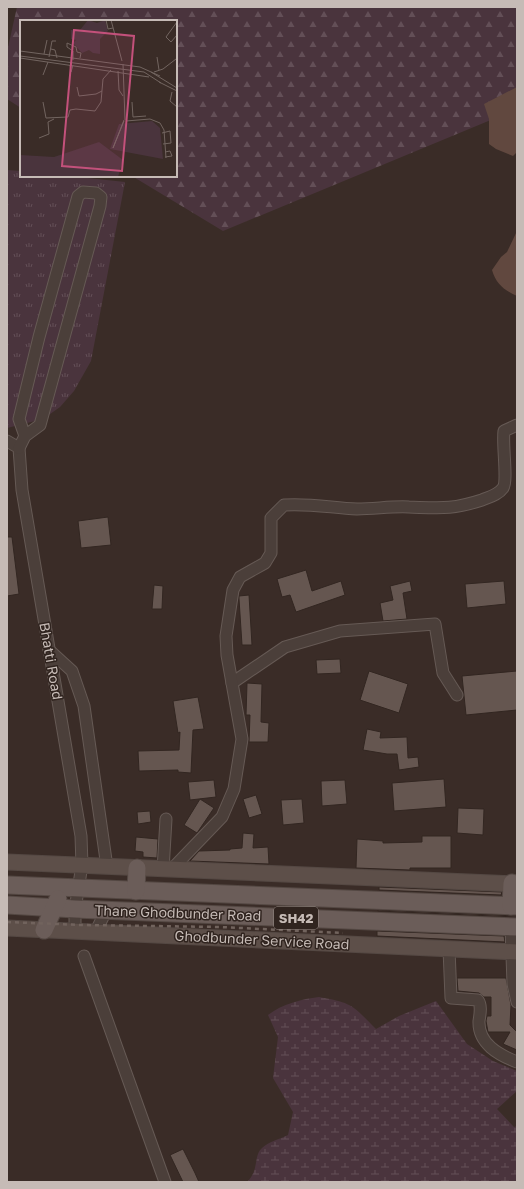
<svg xmlns="http://www.w3.org/2000/svg" width="524" height="1189" font-family="'Golos Text',sans-serif">
<style>
.forest{fill:url(#forest-firs)}
.wetland{fill:url(#wetland-marsh)}
.park{fill:url(#park-tufts)}
.water{fill:#61483f}
.building{fill:#655650;stroke:#322621}
.lines{fill:none;stroke-linecap:round;stroke-linejoin:round}
.street-casing{stroke:#665a55;stroke-width:13}
.secondary-casing{stroke:#544843;stroke-width:17}
.primary-casing{stroke:#544843;stroke-width:19}
.street{stroke:#4b3f3a;stroke-width:11}
.secondary{stroke:#5d4f49;stroke-width:15}
.primary{stroke:#6b5d59;stroke-width:17}
.rail{stroke:#71635d;stroke-width:2.5;stroke-dasharray:4 4;stroke-linecap:butt}
.labels{text-anchor:middle;stroke-width:3;stroke-linejoin:round;paint-order:stroke}
.shield{fill:#30241f;stroke:#998e89;stroke-width:1}
.shield-label{font-size:13px;font-weight:bold;fill:#c6bbb6}
.street-label{font-size:14px;fill:#c6bbb6;stroke:#30241f}
.inset-road{fill:none;stroke:#726560;stroke-width:1}
.view{fill:#c3517b;fill-opacity:0.15;stroke:#c3517b;stroke-width:2}
.inset-edge{fill:none;stroke:#c6bbb6;stroke-width:2}
</style>
<defs>
<pattern id="forest-firs" width="22" height="20" patternUnits="userSpaceOnUse"><rect width="22" height="20" fill="#4a343d"/><path d="M5 1l3.5 6h-7zM16 11l3.5 6h-7z" fill="#634f57"/></pattern>
<pattern id="wetland-marsh" width="20" height="14" patternUnits="userSpaceOnUse"><rect width="20" height="14" fill="#4a343d"/><path d="M1 5h8M5 5V1M11 12h8M15 12V8" fill="none" stroke="#634f57"/></pattern>
<pattern id="park-tufts" width="24" height="20" patternUnits="userSpaceOnUse"><rect width="24" height="20" fill="#4a343d"/><path d="M3 7l-1-3M5 7V3M7 7l1-3M15 17l-1-3M17 17v-4M19 17l1-3" fill="none" stroke="#634f57"/></pattern>
</defs>
<rect width="100%" height="100%" fill="#3a2c27"/>
<polygon class="forest" points="17,7 517,7 517,109 223,231 132,176 176,176 176,21 21,21 21,108 7,99 7,52"/>
<path class="wetland" d="M319,997C353,1003 352,1005 376,1029L399,1016L436,1001L467,1044L493,1061L517,1071V1091L497,1109L514,1127L517,1126V1182H247C260,1169 253,1156 262,1148C268,1142 280,1139 288,1135L293,1112L273,1078L278,1037L268,1015C282,1004 302,999 319,997Z"/>
<polygon class="park" points="7,170 21,171 21,176 69,176 125,182 91,361 74,391 60,407 43,419 7,428"/>
<g class="water">
<polygon points="517,87 517,152 513,156 496,149 489,144 489,119 484,104"/>
<path d="M517,231V296C504,290 496,284 492,270L501,257L507,252Z"/>
</g>
<g class="building">
<polygon points="108,517 111,545 81,548 78,521"/>
<polygon points="7,537 12,537 19,594 7,596"/>
<polygon points="306,570 312,591 341,581 345,595 296,612 290,595 282,597 277,579"/>
<polygon points="410,581 412,591 403,593 407,619 383,621 380,603 393,600 390,586"/>
<polygon points="504,581 506,604 467,608 465,584"/>
<polygon points="154,585 163,586 162,609 152,609"/>
<polygon points="249,595 252,645 242,645 239,599 239,596"/>
<polygon points="340,659 341,673 317,674 316,660"/>
<polygon points="369,671 408,684 399,713 360,700"/>
<polygon points="517,671 517,710 466,715 462,676"/>
<polygon points="247,683 262,684 261,722 269,723 268,742 249,742 250,715 246,715"/>
<polygon points="198,697 204,729 193,730 191,773 178,772 178,770 139,771 138,751 179,750 180,732 178,733 173,701"/>
<polygon points="367,729 381,732 380,738 407,737 408,758 418,757 419,767 399,770 397,754 387,754 363,750"/>
<polygon points="444,779 446,807 394,811 392,783"/>
<polygon points="214,780 216,797 190,800 188,782"/>
<polygon points="345,780 347,804 322,806 321,781"/>
<polygon points="256,795 262,814 249,818 243,799"/>
<polygon points="200,799 214,808 197,833 184,825"/>
<polygon points="302,799 304,823 283,825 281,800"/>
<polygon points="458,808 484,809 483,835 457,833"/>
<polygon points="150,811 151,822 138,824 137,812"/>
<polygon points="243,833 254,834 253,848 268,847 269,864 190,861 199,851 230,850 230,849 242,848"/>
<polygon points="422,836 451,836 451,868 410,868 410,870 356,868 357,839 383,841 383,843 422,842"/>
<polygon points="136,837 158,839 157,858 143,857 143,852 135,851"/>
<polygon points="379,887 502,892 501,895 379,890"/>
<polygon points="378,910 517,916 517,917 378,911"/>
<polygon points="377,931 504,936 505,942 377,936"/>
<polygon points="457,978 506,978 511,1005 510,1025 517,1032 517,1050 503,1044 510,1032 488,1032 486,1021 487,1016 491,1016 491,997 484,997 479,993 458,991"/>
<polygon points="183,1149 195,1173 199,1182 183,1182 170,1155"/>
</g>
<g class="lines">
<defs>
<g id="street">
<polyline points="7,441 19,448 22,490 81,836 82,865 75,909 75,932"/>
<polyline points="19,448 25,436 40,425 100,206 101,197 96,193 83,192 78,196 39,337 19,419 25,436"/>
<polyline points="49,650 72,671 84,706 107,867"/>
<polyline points="232,683 285,647 340,631 435,624 443,673 457,695"/>
<polyline points="163,870 166,819"/>
<path d="M171,870L222,817L234,789L242,739L227,655L226,636L233,590L240,577L265,563L271,553V518L284,505C309,503 333,508 357,509C375,509 392,506 409,507C440,508 451,510 482,500C489,497 498,495 503,488C508,481 502,444 504,431L517,425"/>
<polyline points="511,927 513,984 517,1002"/>
<polyline points="95,933 106,911"/>
<path d="M449,949L451,998L478,1000C482,1006 480,1014 479,1021C478,1044 499,1055 517,1062"/>
<polyline points="84,956 165,1182"/>
</g>
<g id="secondary">
<polyline points="7,862 517,884"/>
<polyline points="7,928 517,952"/>
</g>
<g id="primary">
<polyline points="7,885 517,906"/>
<polyline points="136,891 137,868"/>
<polyline points="7,905 75,909 517,927"/>
<polyline points="511,906 512,883"/>
<polyline points="44,930 58,899"/>
</g>
</defs>
<use href="#street" class="street-casing"/>
<use href="#secondary" class="secondary-casing"/>
<use href="#primary" class="primary-casing"/>
<use href="#street" class="street"/>
<use href="#secondary" class="secondary"/>
<use href="#primary" class="primary"/>
<polyline class="rail" points="7,922 81,925 220,927 343,933"/>
</g>
<g class="labels">
<rect class="shield" x="274" y="907" width="44" height="22" rx="3"/>
<g class="shield-label">
<text x="296" y="923">SH42</text>
</g>
<g class="street-label">
<text transform="translate(51 661) rotate(80)" y="5">Bhatti Road</text>
<text transform="translate(178 913) rotate(2)" y="5">Thane Ghodbunder Road</text>
<text transform="translate(262 940) rotate(3)" y="5">Ghodbunder Service Road</text>
</g>
</g>
<g transform="translate(20 20)">
<rect width="157" height="157" fill="#3a2c27"/>
<path d="M79,122L103,140L98,157H0V135L34,137Z" fill="#4a343d"/>
<path d="M68,0L77,3L85,0L88,11L80,19V34L73,33L69,30L62,33L53,23L56,20L51,19V10H60Z" fill="#4a343d"/>
<path d="M132,101L140,108L143,139L90,129L99,104Z" fill="#4a343d"/>
<path class="inset-road" d="M86,0L88,9L93,8M91,0L102,41M157,2L146,17L151,22L157,15M31,29L35,30L37,38M0,31L120,47L140,56M24,34L27,20M0,36L124,52L141,63M29,37L32,21H36M137,37L139,50M0,38L129,57M53,40V31L47,27V23L56,27L57,32L61,33L60,38M103,44L105,100M50,45L51,52L53,45M98,51L99,70L103,76M131,52L157,68M134,52L143,49L156,39M23,55L28,42M139,62L157,71M57,67L59,76L76,74L82,71M152,72L150,81L157,87M23,82L26,98L48,97L50,90L56,89L75,91L81,82L83,59L91,50M112,82L113,97L126,96M104,101L93,128L104,100M106,101L130,99L140,103L144,110L146,138M142,113L150,111L151,123L143,124M19,118L29,114L28,102L34,99M145,132L150,131L152,136L145,137"/>
<path class="view" d="M54,10L114,16L102,151L42,146Z"/>
<rect width="157" height="157" class="inset-edge"/>
</g>
<rect width="524" height="1189" fill="none" stroke="#c6bbb6" stroke-width="16"/>
</svg>
